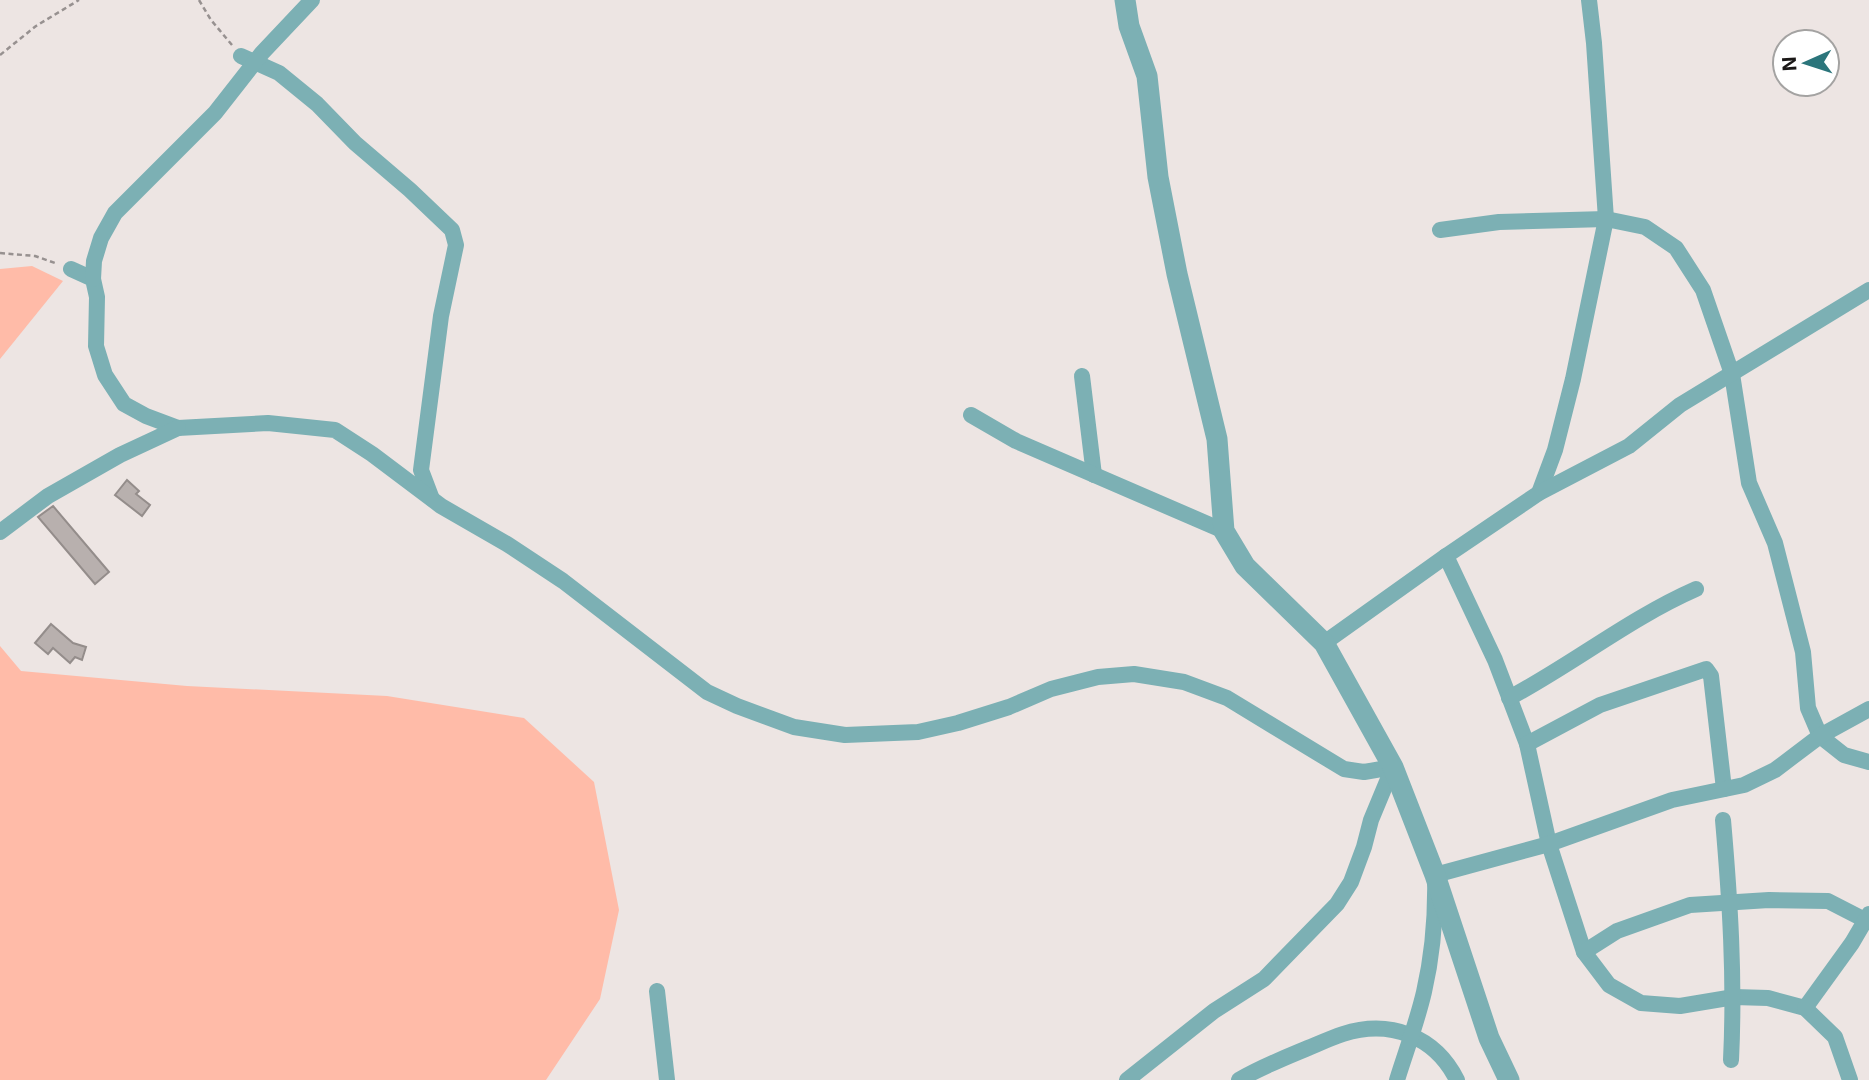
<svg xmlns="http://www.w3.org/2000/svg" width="1869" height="1080" font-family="Inter,sans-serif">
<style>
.green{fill:#ffbba8}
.building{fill:#b8b0ae;stroke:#948d8b;stroke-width:2}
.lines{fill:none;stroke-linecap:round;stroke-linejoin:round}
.path{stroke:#979190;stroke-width:2.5;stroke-dasharray:5 3.5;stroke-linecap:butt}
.minor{stroke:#7cb0b4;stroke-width:16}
.tertiary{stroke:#7cb0b4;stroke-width:21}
</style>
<rect width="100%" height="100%" fill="#ede5e3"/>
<g class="green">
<polygon points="32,266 63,281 0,359 0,269"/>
<polygon points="0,646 21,671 187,686 387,696 524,718 594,782 619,910 600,999 546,1080 0,1080"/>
</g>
<g class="building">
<polygon points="127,480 139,491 136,494 150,505 142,516 115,495"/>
<polygon points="53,506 109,572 95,584 38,517"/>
<polygon points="51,624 73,643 86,647 82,660 75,657 70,663 53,648 48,654 35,643"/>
</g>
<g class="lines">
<g class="path">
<polyline points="199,0 211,20 232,45"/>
<polyline points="0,55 36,26 79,0"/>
<polyline points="0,253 35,256 58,264"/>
</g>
<g class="minor">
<polyline points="241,56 279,73 317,104 355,143 410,190 452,230 456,245 441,316 421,470 432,499"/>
<polyline points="1440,230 1499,222 1606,219 1645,227 1676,248 1703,290 1732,374 1749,483 1775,543 1803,652 1808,708 1820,736 1844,755 1869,762"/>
<polyline points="71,269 93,279 97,297 96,346 105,375 124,404 146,416 178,428 268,423 335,430 372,454 441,506 507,544 563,581 707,692 737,706 794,727 845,735 918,732 958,723 1009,707 1051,689 1098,677 1134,674 1184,682 1227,698 1344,769 1364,772 1393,767"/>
<polyline points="93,279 94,261 101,238 115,213 215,113 262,53 312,0"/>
<polyline points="1082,376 1094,475"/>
<polyline points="971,415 1016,441 1224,531"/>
<polyline points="1539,493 1555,450 1573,379 1606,219 1594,43 1589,0"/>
<polyline points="0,532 48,496 120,455 178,428"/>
<polyline points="1446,556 1495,660 1527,744 1549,844 1584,952 1609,985 1641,1003 1680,1006 1734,997 1768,998 1805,1008 1835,1037 1850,1080"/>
<polyline points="1324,643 1446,556 1539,493 1629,446 1680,405 1869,290"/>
<path d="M1509,698C1573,664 1630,618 1696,589"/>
<polyline points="1527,744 1600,705 1706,669 1711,676 1724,789"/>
<path d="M1723,820C1730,900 1735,979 1731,1060"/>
<polyline points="1584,952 1617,931 1690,905 1769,900 1828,901 1865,920"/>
<polyline points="657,991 667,1080"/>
<polyline points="1805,1008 1852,943 1869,914"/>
<polyline points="1127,1080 1214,1011 1264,979 1337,904 1351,882 1364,847 1371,820 1393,767"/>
<path d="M1239,1080C1261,1067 1284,1058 1308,1048C1320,1043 1331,1038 1343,1034C1390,1019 1435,1036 1457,1080"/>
<path d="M1397,1080C1406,1051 1417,1022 1424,992C1433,953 1436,915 1435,875L1549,844L1672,800L1744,785L1775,770L1820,736L1869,709"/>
</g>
<polyline class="tertiary" points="1125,0 1129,26 1147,76 1158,177 1177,274 1217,439 1224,531 1245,566 1324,643 1393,767 1435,875 1489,1038 1509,1080"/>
</g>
<g transform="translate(1806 63) rotate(267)"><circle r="33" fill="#ffffff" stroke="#a4a3a2" stroke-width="2"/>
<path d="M0-5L12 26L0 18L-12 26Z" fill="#2b757b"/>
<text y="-10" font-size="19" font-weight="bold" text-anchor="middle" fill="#1b1817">N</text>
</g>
</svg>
